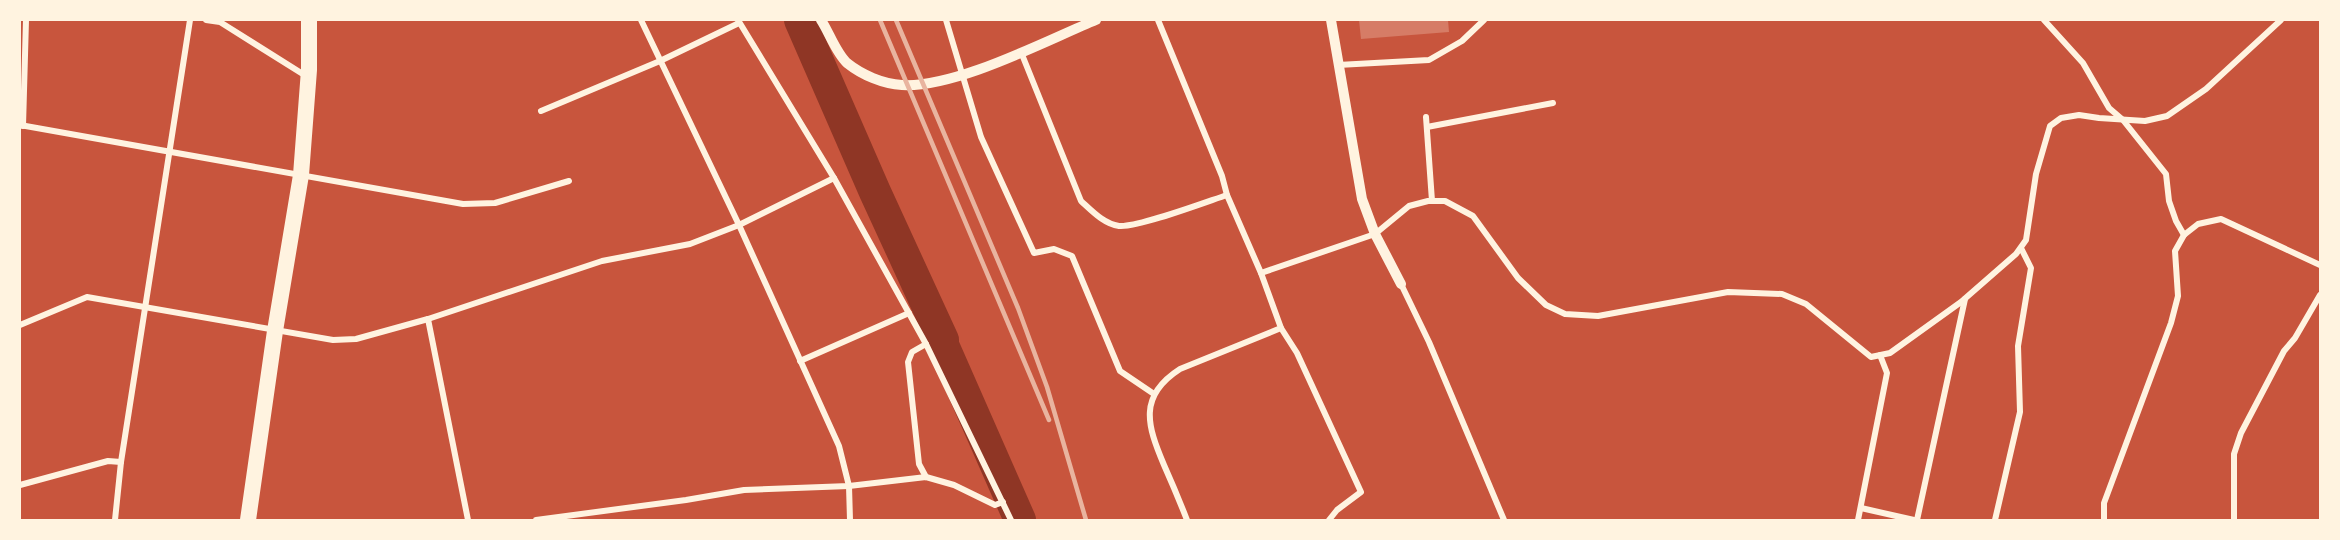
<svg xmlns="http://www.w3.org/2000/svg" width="2340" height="540" font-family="'Asap Condensed',sans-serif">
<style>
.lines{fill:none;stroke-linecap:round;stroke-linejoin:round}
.river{stroke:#8f3625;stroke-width:32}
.building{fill:#d67c66}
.minor{stroke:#fff3e0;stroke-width:6}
.tertiary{stroke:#fff3e0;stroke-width:10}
.trunk{stroke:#fff3e0;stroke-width:16}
.rail{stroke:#e9b49f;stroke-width:4.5}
</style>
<rect width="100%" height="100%" fill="#c8553d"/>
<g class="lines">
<polyline class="river" points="800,20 875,192 943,340 943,345 1020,520"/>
</g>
<polygon class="building" points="1359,20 1448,20 1449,32 1361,39"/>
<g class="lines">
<g class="minor">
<polyline points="206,20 220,22 306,76"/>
<polyline points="641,20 739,225 839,446 849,486 850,520"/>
<polyline points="738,20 834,178 926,344 1011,520"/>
<polyline points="946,20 981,137 1034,253 1054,249 1072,256 1120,371 1154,394"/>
<polyline points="1158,20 1222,176 1227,195"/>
<polyline points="2044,20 2083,63 2109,108 2123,120 2166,174 2169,201 2176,221 2184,235"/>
<path d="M1021,52L1081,201C1092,211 1104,224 1119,226C1137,228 1206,202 1227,195L1261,273L1281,328L1180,369C1138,396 1147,425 1164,465C1172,483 1180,502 1187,520"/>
<polyline points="1338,65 1429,60 1462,41 1484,20"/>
<polyline points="541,111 660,61 739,23"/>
<polyline points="1426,117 1432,201"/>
<polyline points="20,125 463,204 495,203 569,181"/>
<polyline points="23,126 26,20"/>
<polyline points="1427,127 1553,103"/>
<polyline points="1261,273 1375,234 1409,206 1428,201 1445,201 1473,216 1518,278 1546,305 1565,314 1598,316 1728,292 1782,294 1806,304 1871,357 1890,353 1961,302 2016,254 2026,240 2036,174 2050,126 2061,118 2079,115 2099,118 2145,121 2167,116 2206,89 2281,20"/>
<polyline points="1401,284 1429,342 1504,520"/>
<polyline points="428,319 468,520"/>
<polyline points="20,325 87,297 333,340 356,339 428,319 602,261 690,244 739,225 834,178"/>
<polyline points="1281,328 1297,353 1361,492 1337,510 1329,520"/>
<polyline points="800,361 909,313"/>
<polyline points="926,477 919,464 908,362 912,352 926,344"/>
<polyline points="20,485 108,461 121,462"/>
<polyline points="1861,508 1914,520"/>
<polyline points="115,520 121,462 190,20"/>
<polyline points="536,520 686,500 744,490 849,486 926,477 954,485 995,505 1003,502"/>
<polyline points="1858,520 1887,373 1880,355"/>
<polyline points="1917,520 1965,299"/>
<polyline points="1995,520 2020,412 2018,346 2031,268 2021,248"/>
<polyline points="2104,520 2104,503 2171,323 2178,296 2175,251 2184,235 2198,224 2221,219 2320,265"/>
<polyline points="2234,520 2234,454 2241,433 2284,351 2295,338 2320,295"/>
</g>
<g class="tertiary">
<path d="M821,20C829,32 836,53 847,63C862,75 883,84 902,85C956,88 1045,41 1096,20"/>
<polyline points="1331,20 1362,199 1375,234 1401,284"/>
</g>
<polyline class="trunk" points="248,520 275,331 301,175 309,70 309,20"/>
<g class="rail">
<polyline points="880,20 1049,420"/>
<polyline points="896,20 1018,308 1047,387 1086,520"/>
</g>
</g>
<rect width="2340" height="540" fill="none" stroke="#fff3e0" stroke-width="42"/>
</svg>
